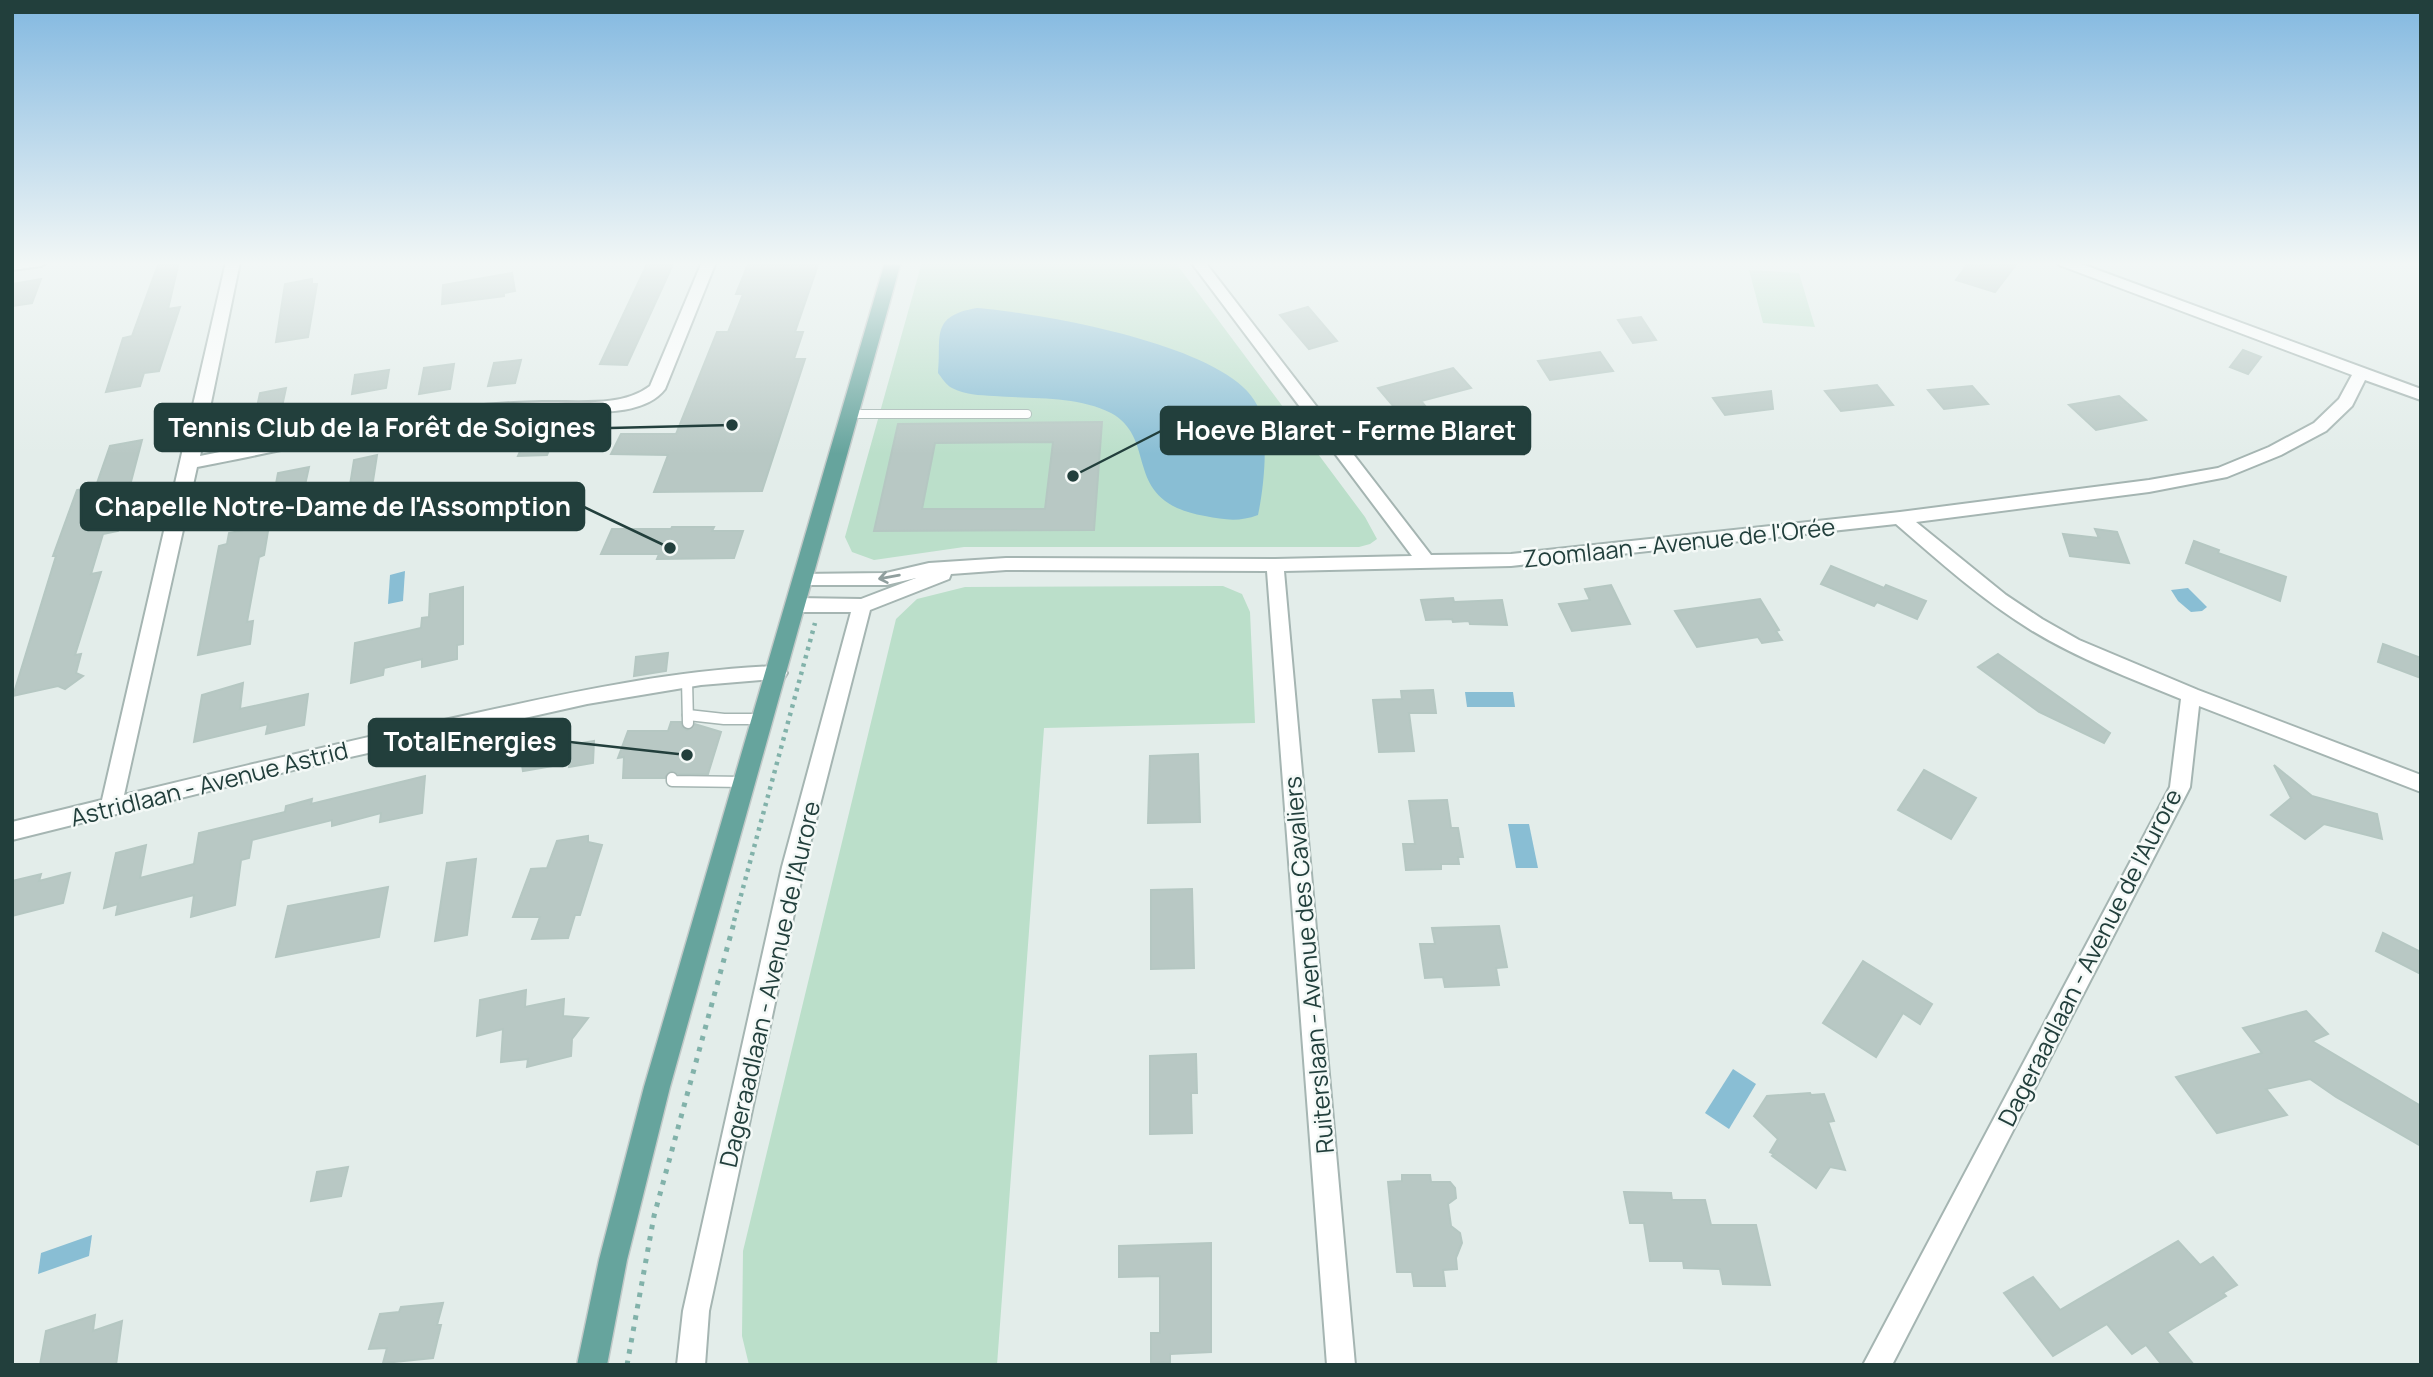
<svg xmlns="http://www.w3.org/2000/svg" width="2433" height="1377" viewBox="0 0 2433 1377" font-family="Manrope,sans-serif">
<rect width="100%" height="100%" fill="#e3edea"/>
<g fill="#bbdfca">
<path d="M922 262H1175L1365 517 1377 539 1370 544 1359 547H964L874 560 852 552 845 537Z"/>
<path d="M1749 270 1799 273 1815 327 1763 323Z"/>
<path d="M1223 586 1242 594 1250 612 1255 723 1044 728 997 1365H749L742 1336 743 1251 896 619 917 599 965 587Z"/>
</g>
<g fill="#89bed4">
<path d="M977 308C1038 313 1229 345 1257 405 1270 432 1264 487 1258 515 1239 522 1225 520 1205 516 1119 501 1160 440 1111 413 1076 395 1031 399 994 396 979 395 965 395 952 388 946 385 942 378 938 373 942 337 929 316 977 308Z"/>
<path d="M405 571 403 601 388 604 390 575Z"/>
<path d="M2188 588 2207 607 2202 611 2191 612 2178 601 2171 590Z"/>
<path d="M1465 692H1513L1515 707H1467Z"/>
<path d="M1508 824H1529L1538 868H1516Z"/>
<path d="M1733 1069 1756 1084 1729 1129 1705 1113Z"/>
<path d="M92 1235 89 1256 38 1274 41 1253Z"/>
</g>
<g fill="#b8c8c4" stroke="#b5c7c2" stroke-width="2" fill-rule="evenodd">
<path d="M159 262H179L168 309 180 307 159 371 144 373 140 386 106 392 123 338 132 336Z"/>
<path d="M648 262H674L627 365 600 364Z"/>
<path d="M749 262H819L795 332H803L794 359H805L762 491 654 492 668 455 611 454 621 434H676L717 332H728L743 294H736Z"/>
<path d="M1984 262H2018L1995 292 1956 280 1967 265 1981 266Z"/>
<path d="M512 273 515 291 504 293V296L442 304 443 285Z"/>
<path d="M41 279 32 303 12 306V284Z"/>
<path d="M312 279V284H317L308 337 276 342 285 284Z"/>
<path d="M1308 307 1337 341 1309 349 1280 315Z"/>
<path d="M1641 317 1656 340 1633 343 1618 320Z"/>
<path d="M2243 350 2261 357 2248 374 2230 367Z"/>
<path d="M1600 352 1613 371 1550 380 1538 361Z"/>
<path d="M521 360 515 383 488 386 494 363Z"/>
<path d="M454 364 450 389 419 394 424 368Z"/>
<path d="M1453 368 1471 388 1421 401 1426 407 1400 414 1378 388Z"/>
<path d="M389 370 386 388 352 394 355 375Z"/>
<path d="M1877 385 1893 405 1841 411 1825 391Z"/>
<path d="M1972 386 1988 404 1944 409 1928 390Z"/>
<path d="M286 388 280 416 254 421 260 393Z"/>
<path d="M1771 391 1773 409 1725 415 1713 398Z"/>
<path d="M2119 396 2146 420 2096 430 2069 405Z"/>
<path d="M1102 422 1094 530 874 531 898 424ZM1053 442 1045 509H922L935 443Z"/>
<path d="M557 432 547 455 518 456 528 433Z"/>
<path d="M142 440 118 531 103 534 91 574 101 572 75 655 81 654 76 673 83 676 65 689 58 686 13 696 56 556H53L77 490 96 486 110 446Z"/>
<path d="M377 455 373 481 350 485 354 460Z"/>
<path d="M309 467 303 494 273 500 278 473Z"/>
<path d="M269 525 264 555 259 557 247 622 253 621 250 644 198 655 219 546 227 544 229 533Z"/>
<path d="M672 527H714L712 531H743L734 558 657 559 659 554H601L612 529H671Z"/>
<path d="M2095 529 2117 532 2129 563 2070 556 2063 534 2099 538Z"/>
<path d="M2194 541 2219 550 2218 553 2286 577 2280 601 2186 563Z"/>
<path d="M1831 566 1884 588 1886 585 1926 601 1917 619 1877 602 1874 606 1821 584Z"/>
<path d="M1611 585 1630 624 1572 631 1559 604 1590 600 1585 589Z"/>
<path d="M463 587V644L457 645V659L422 667V659L384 668 383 675 351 683 355 643 421 628 422 618 429 617 430 594Z"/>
<path d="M1453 598 1454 602 1502 600 1507 625 1470 624 1469 621 1453 622 1452 619 1426 620 1421 600Z"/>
<path d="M1760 599 1779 630 1776 631 1782 640 1762 643 1758 637 1697 647 1675 611Z"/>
<path d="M2383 644 2421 658V678L2378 662Z"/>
<path d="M668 653 666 671 634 676 636 657Z"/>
<path d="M1998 654 2110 733 2104 743 2039 712 1978 667Z"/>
<path d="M243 683 240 709 308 694 304 725 266 734 268 724 194 742 202 695Z"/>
<path d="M1433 690 1436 713H1409L1414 751 1379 752 1373 700 1402 699 1401 691Z"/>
<path d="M671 722H681L682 727 687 730 695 724 721 732 708 774H678L671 771 665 778H623L624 757 618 758 628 731H668Z"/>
<path d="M560 741 559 747 594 741 593 763 569 767 570 763 523 771 520 754 538 751 539 745Z"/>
<path d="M1198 754 1200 822 1148 823 1150 756Z"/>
<path d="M2274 765 2312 796 2377 814 2382 839 2324 824 2305 839 2271 815 2291 798Z"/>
<path d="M1924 770 1976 798 1951 839 1898 810Z"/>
<path d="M425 776 422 813 380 822 381 813 332 826V820L252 840 249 858 241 860 235 905 191 917 194 895 116 915 118 904 104 908 116 853 146 845 140 878 194 864 199 833 285 812 286 806 312 799 311 804Z"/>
<path d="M1447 800 1451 828H1458L1463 857H1458L1459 864H1441V869L1406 870 1403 844H1415L1409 801Z"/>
<path d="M588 836V842L602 845 580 915H575L568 938 532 939 540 917H513L531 869 547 868 557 841Z"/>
<path d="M476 859 467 935 435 941 447 863Z"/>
<path d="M70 873 63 903 12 916V881L41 874 39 881Z"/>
<path d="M388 887 379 937 276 957 288 906Z"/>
<path d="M1192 889 1194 968 1151 969V890Z"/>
<path d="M1499 926 1507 967 1496 968 1499 985 1445 987 1443 977 1425 978 1420 944H1435L1432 928Z"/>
<path d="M2383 933 2421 952V974L2376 951Z"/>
<path d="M1863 961 1932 1004 1920 1024 1903 1013 1876 1057 1823 1023Z"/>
<path d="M526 990 525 1007 564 999 563 1016 588 1018 572 1039 571 1056 527 1067 528 1059 501 1062 503 1029 477 1036 480 1000Z"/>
<path d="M2306 1011 2328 1034 2312 1041 2421 1106V1146L2336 1097 2310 1079 2266 1089 2287 1115 2217 1133 2176 1077 2262 1053 2243 1028Z"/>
<path d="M1196 1054 1197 1093H1191L1192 1133 1150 1134V1056Z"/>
<path d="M1810 1093 1811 1095 1824 1094 1834 1121 1828 1122 1845 1170 1830 1167 1816 1188 1772 1156 1774 1154 1770 1152 1778 1139 1754 1116 1767 1096Z"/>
<path d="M348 1167 341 1196 311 1201 317 1172Z"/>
<path d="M1402 1175H1430L1431 1182H1450L1455 1188 1456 1198 1448 1204 1451 1226 1460 1233 1462 1243 1456 1258 1457 1269 1443 1270 1445 1286H1414L1412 1272H1397L1388 1182 1402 1181Z"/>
<path d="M1624 1192 1671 1193 1672 1200H1705L1711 1225H1756L1770 1285 1723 1284 1720 1269 1684 1268 1683 1261H1650L1644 1223H1630Z"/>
<path d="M2178 1241 2200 1265 2213 1257 2237 1285 2223 1293 2226 1296 2167 1332 2194 1365H2162L2146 1345 2132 1354 2107 1324 2053 1356 2004 1293 2033 1277 2060 1310Z"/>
<path d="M1211 1243V1352L1170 1354V1362L1151 1363V1333H1160V1276L1119 1277V1246Z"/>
<path d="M443 1303 437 1325H441L433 1358 383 1363 387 1348 369 1349 380 1314 399 1312 401 1307Z"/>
<path d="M95 1315 93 1331 122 1321 116 1365H40L46 1331Z"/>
</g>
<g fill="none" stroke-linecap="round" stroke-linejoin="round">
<g stroke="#a5b5b2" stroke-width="10">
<path id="service-far1" d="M850 414H1027"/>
</g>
<g stroke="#a5b5b2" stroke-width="13">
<g id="service">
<path d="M687 680 688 723"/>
<path d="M688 715 724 719H764"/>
<path d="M672 778V781L745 782"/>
</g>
</g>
<g stroke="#a5b5b2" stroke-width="4">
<g id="minor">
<path d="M12 262H48L41 266 12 270Z"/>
<path d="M226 262H240L200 456C308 435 432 403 542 402 576 401 621 408 650 386L702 262H716L665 389C644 416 595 412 564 412 441 411 318 444 197 467L124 795C240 767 356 739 472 714 573 692 673 670 777 666L784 668 787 673 784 678 701 685 587 704 301 768 12 840V822L102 800Z"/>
<path d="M1191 262H1205L1431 555 1511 554 1900 512 2149 480 2218 468 2269 447 2314 423 2339 399 2352 375 2059 265 2057 262H2076L2421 389V400L2365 380 2352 406 2326 431 2281 455 2227 477 2149 492 1916 522 2006 595 2042 619 2079 640 2198 690 2421 775V792L2199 706 2190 787 2187 793 1892 1365H1863L2170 787 2181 699C2130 678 2078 659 2031 630 1982 600 1939 561 1896 524L1511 566 1284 571 1355 1365H1327L1267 571 1006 570 951 574 949 579 870 610 804 867 709 1311 705 1365H677L683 1311 782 867 851 612H796L790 610 787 605 790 600 796 598 861 599 916 578 886 585H804L798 584 795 579 798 574 886 573 929 563 1006 558 1275 559 1412 556Z"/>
</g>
</g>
<g stroke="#c1c9c8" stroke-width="3">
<path id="primary" d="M885 262H901L670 1087 627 1260 607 1365H577L599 1260 644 1087Z"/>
</g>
<path stroke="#82b2aa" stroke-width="4.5" stroke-dasharray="3.5 5" stroke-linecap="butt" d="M734 921 815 623"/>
<path stroke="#82b2aa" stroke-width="5" stroke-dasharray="4.5 7" stroke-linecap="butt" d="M627 1365 654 1216 735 919"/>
<use href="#service-far1" stroke="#fff" stroke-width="8"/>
<use href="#service" stroke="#fff" stroke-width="10"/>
<use href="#minor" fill="#fff" fill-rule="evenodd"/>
<use href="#primary" fill="#66a49d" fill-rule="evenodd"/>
</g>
<defs><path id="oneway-shaft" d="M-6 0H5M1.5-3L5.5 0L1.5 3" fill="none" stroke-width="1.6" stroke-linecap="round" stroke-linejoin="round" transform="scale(1.75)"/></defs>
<use stroke="#909f9e" href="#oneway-shaft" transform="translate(889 577) rotate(170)"/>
<linearGradient id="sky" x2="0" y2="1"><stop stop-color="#82b8e0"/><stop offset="0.58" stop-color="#f2f7f6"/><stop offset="1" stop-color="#f2f7f6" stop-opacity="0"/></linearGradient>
<rect width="2433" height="454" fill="url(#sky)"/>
<g text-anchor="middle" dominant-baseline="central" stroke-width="5" stroke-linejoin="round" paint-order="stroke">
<g font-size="24" fill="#223f3c" stroke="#f4f9f7">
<text transform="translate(1679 542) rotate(-6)">Zoomlaan - Avenue de l'Orée</text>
<text transform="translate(209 783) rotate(-14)">Astridlaan - Avenue Astrid</text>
<text transform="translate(2089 957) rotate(-63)">Dageraadlaan - Avenue de l'Aurore</text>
<text transform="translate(1308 965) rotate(-95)">Ruiterslaan - Avenue des Cavaliers</text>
<text transform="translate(769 984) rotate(-77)">Dageraadlaan - Avenue de l'Aurore</text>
</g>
</g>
<path fill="none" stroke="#223f3c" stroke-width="2.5" d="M732 425L610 428M1073 476L1161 431M670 548L584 507M687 755L570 742"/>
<g fill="#223f3c" stroke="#f4f9f7" stroke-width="2.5">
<circle cx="732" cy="425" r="7"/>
<circle cx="1073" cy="476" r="7"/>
<circle cx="670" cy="548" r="7"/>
<circle cx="687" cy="755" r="7"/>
</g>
<g fill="#223f3c" stroke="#223f3c" stroke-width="2.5">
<rect x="155" y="404" width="455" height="47" rx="7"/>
<rect x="1161" y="407" width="369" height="47" rx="7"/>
<rect x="81" y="483" width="503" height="47" rx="7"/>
<rect x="369" y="719" width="201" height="47" rx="7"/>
</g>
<g font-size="26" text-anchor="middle" font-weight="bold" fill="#fff">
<text x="382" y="437">Tennis Club de la Forêt de Soignes</text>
<text x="1346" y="440">Hoeve Blaret - Ferme Blaret</text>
<text x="333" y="516">Chapelle Notre-Dame de l'Assomption</text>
<text x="470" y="751">TotalEnergies</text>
</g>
<rect width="2433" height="1377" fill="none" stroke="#223f3c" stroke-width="28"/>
</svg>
